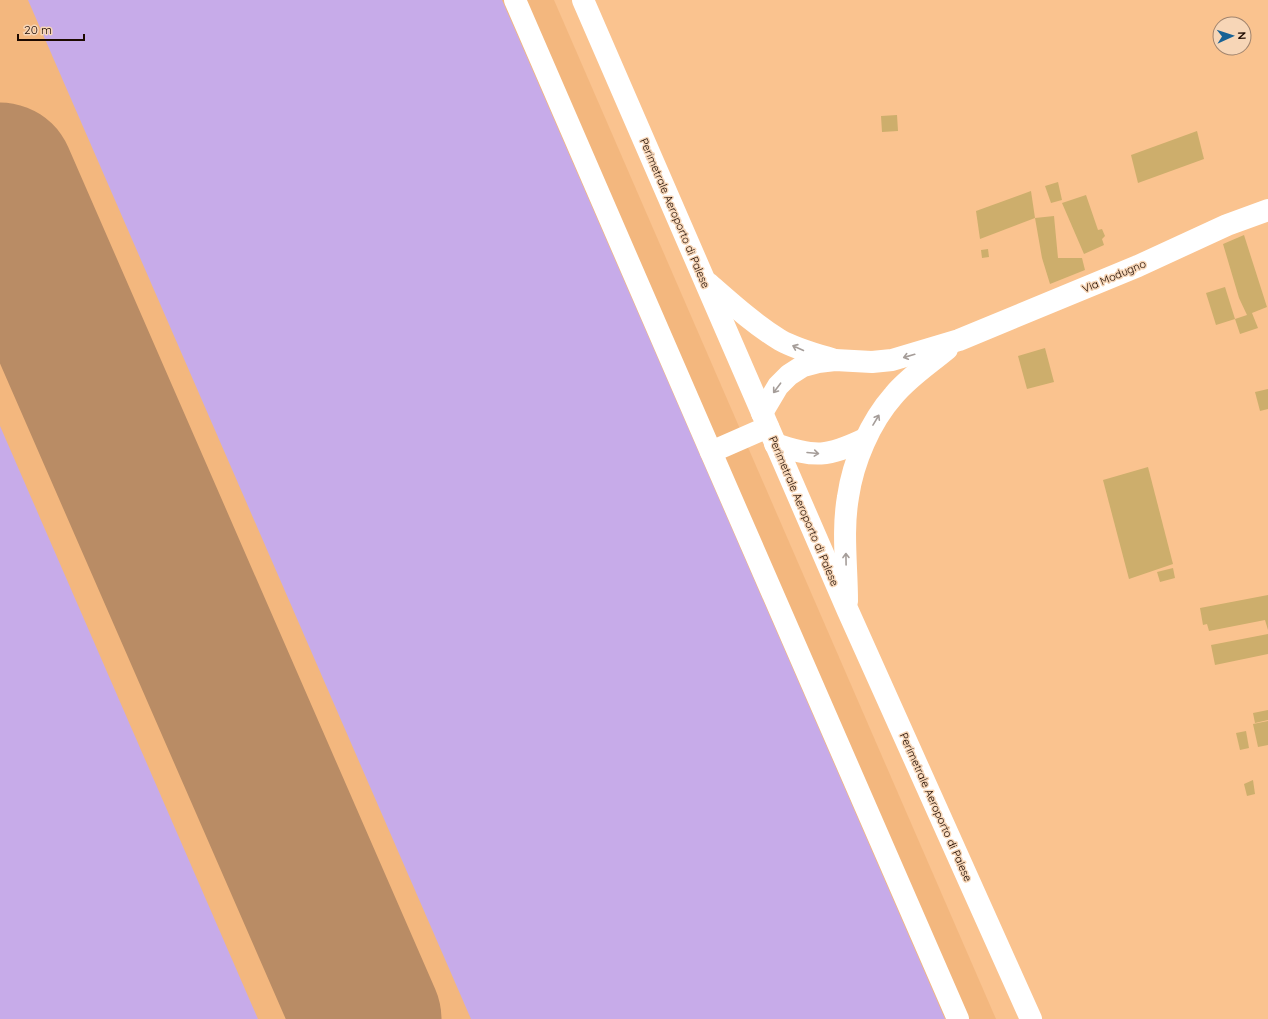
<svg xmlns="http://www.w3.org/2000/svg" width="1268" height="1019" viewBox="0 0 1268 1019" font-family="Quicksand,sans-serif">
<rect width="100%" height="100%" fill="#fac38f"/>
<path fill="#f3b77e" d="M0 0H554L996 1019H0Z"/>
<g fill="#c7abe9">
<path d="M28 0H502L945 1019H471Z"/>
<path d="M0 426 258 1019H0Z"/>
</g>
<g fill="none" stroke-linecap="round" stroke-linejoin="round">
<path stroke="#b98c65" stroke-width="149" d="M0 177 367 1019"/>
</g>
<g fill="#cdae6c">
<path d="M897 115 898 131 882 132 881 116Z"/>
<path d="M1197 131 1204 159 1138 183 1131 155Z"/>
<path d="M1058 182 1062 200 1051 203 1045 186Z"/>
<path d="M1031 191 1035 218 980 239 976 211Z"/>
<path d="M1086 195 1098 230 1102 229 1105 236 1102 239 1104 245 1084 254 1062 203Z"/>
<path d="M1054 216 1058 258H1082L1085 270 1050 284 1042 258 1035 218Z"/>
<path d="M1244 235 1267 307 1252 313 1258 328 1240 334 1235 319 1247 315 1239 298 1223 244Z"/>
<path d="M988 249 989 257 982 258 981 250Z"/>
<path d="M1225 287 1235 319 1216 325 1206 293Z"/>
<path d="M1045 348 1054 382 1027 389 1018 356Z"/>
<path d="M1268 389V409L1260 411 1255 392Z"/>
<path d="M1148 467 1173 564 1129 579 1103 480Z"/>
<path d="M1173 568 1175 578 1160 582 1157 572Z"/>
<path d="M1268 595V630L1265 620 1209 631 1207 624 1203 625 1200 608Z"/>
<path d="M1268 634V654L1215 665 1211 645Z"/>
<path d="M1268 710V720L1255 723 1253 713Z"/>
<path d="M1268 721V745L1258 747 1253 724Z"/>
<path d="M1246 731 1249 748 1240 750 1236 733Z"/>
<path d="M1253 780 1255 794 1247 796 1244 784Z"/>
</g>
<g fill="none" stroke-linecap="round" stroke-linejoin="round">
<g stroke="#fff" stroke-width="22">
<path d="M515 0 711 452 958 1019"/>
<path d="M583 0 848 611 1031 1019"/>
<path d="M708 283C731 303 754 324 780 340 796 349 815 354 832 359"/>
<path d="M762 413 778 386 789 375 803 366 818 362 835 360 872 362 892 360 959 340 1138 266 1227 225 1268 210"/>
<path d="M775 444C816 458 827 457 865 439"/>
<path d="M711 452 768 427"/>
<path d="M847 601C847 567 842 531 848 497 853 462 870 422 894 395 909 377 929 364 947 349"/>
</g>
</g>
<defs><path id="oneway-shaft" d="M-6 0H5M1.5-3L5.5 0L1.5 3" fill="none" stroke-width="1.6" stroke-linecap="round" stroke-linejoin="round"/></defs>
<g stroke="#a59d99">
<use href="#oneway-shaft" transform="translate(798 348) rotate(-156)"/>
<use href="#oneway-shaft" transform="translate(909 356) rotate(164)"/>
<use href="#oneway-shaft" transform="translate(777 388) rotate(127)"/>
<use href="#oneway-shaft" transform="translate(876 420) rotate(-59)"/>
<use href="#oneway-shaft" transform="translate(813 453) rotate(5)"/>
<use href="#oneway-shaft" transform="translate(846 559) rotate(-91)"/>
</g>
<g text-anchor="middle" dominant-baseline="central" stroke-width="3" stroke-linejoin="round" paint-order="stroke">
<g font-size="11" fill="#1d0a00" stroke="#f7d6b7">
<text transform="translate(675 213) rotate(67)">Perimetrale Aeroporto di Palese</text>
<text transform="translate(1114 276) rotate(-23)">Via Modugno</text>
<text transform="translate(804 511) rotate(67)">Perimetrale Aeroporto di Palese</text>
<text transform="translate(936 807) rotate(66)">Perimetrale Aeroporto di Palese</text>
</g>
</g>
<g transform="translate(1232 36) rotate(87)"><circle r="19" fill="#f7d6b7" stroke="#a0846e"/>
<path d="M0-3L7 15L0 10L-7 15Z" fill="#186295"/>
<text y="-6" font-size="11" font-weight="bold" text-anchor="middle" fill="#1d0a00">N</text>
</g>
<path d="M18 34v6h66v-6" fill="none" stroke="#1d0a00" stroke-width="2"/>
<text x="24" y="34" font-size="12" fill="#1d0a00" stroke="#f7d6b7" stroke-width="3" paint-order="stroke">20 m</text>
</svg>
